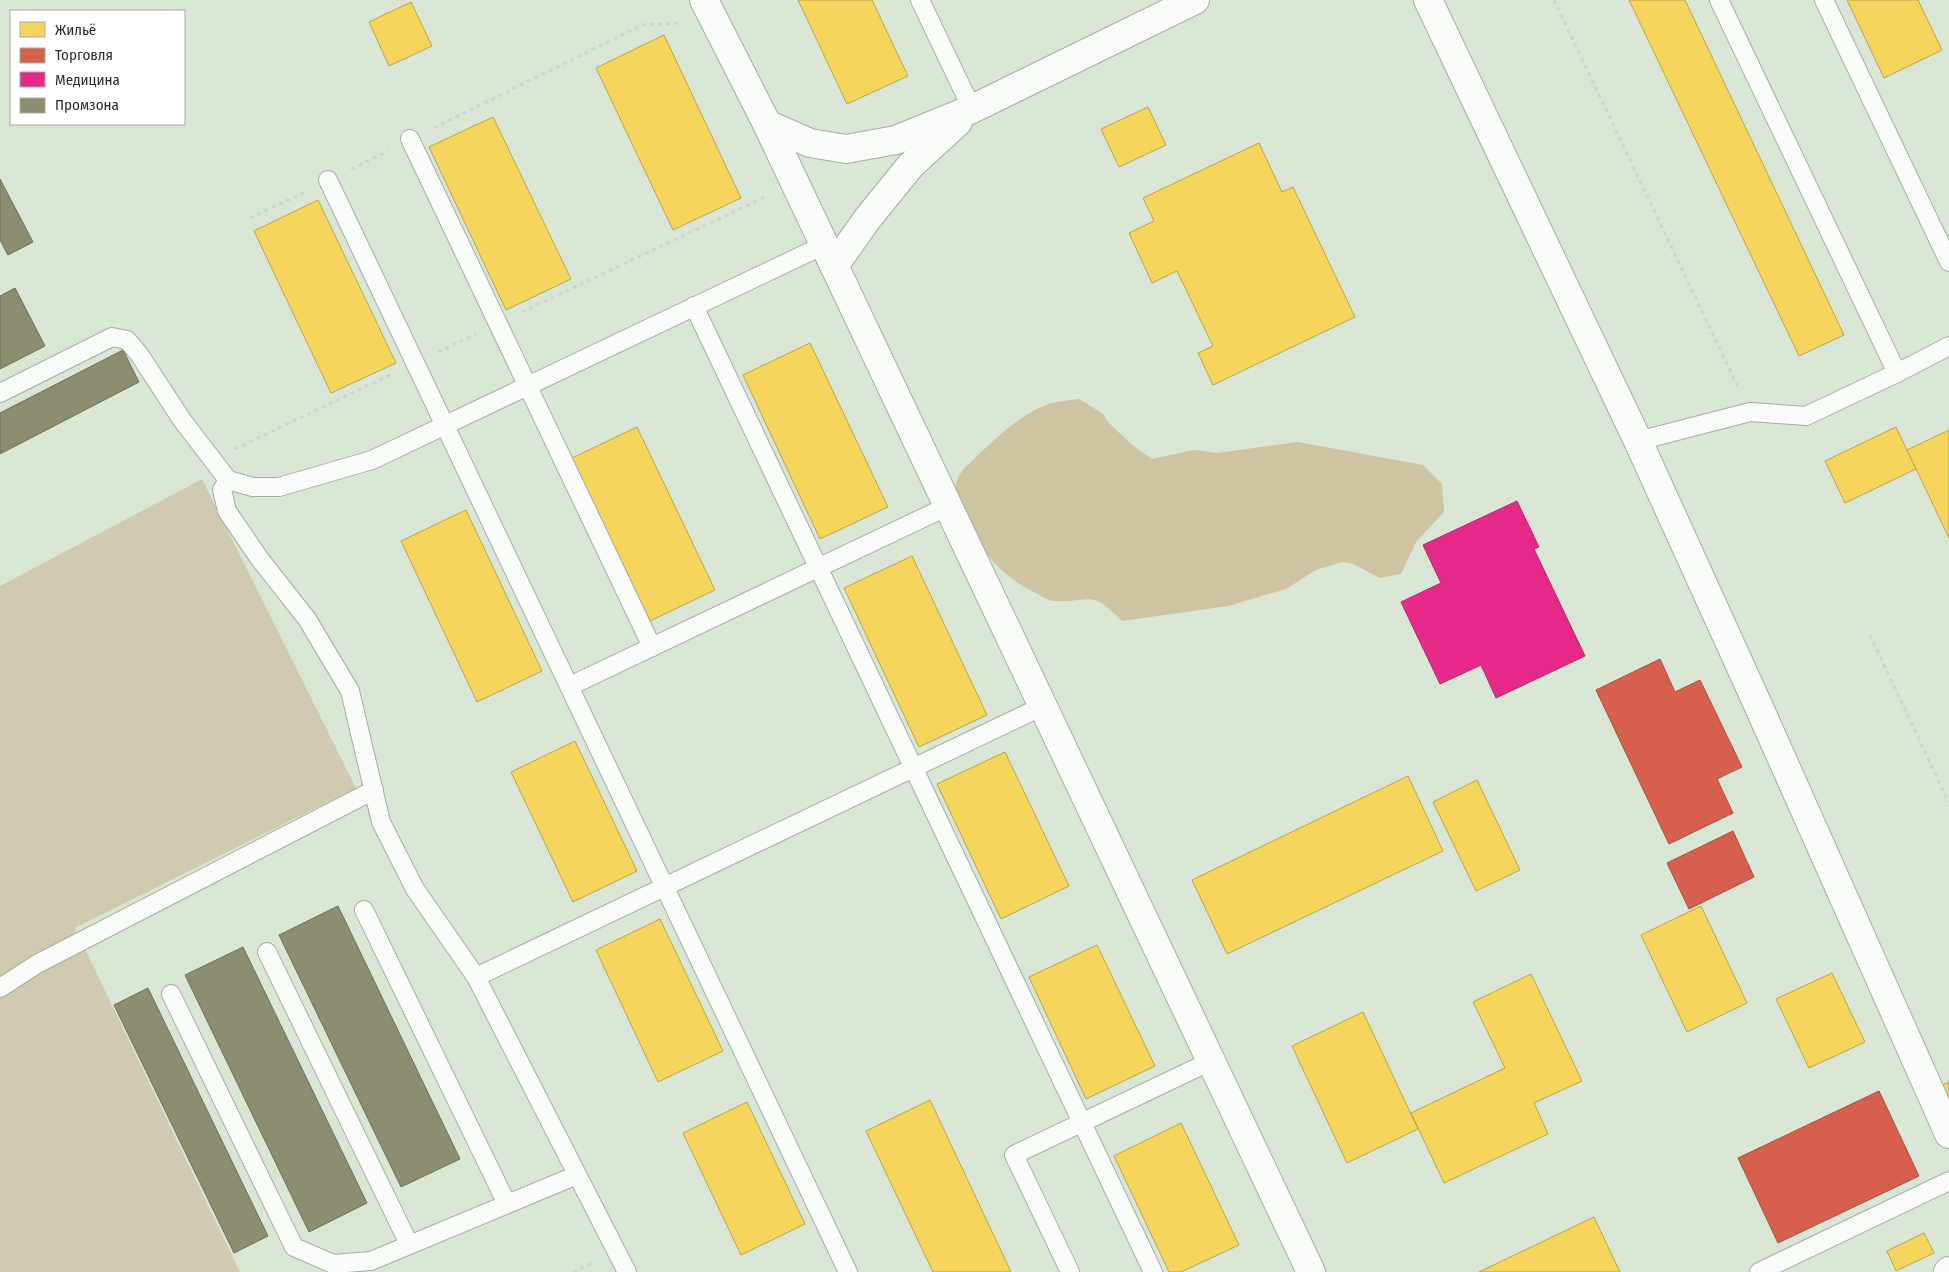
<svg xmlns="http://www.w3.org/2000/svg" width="1949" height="1272" viewBox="0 0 1949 1272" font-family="'Fira Sans Condensed',sans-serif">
<rect width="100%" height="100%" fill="#dae6d5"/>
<path fill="#d0cab1" d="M202 479 356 788 75 928 240 1272H0V586Z"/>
<path fill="#cec3a3" d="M1079 399 1103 414 1108 422 1132 445 1152 459 1194 450 1217 453 1298 442 1423 465 1442 484 1444 512 1416 542 1401 574 1380 578 1353 564 1342 562 1316 570 1286 589 1228 606 1122 621C1089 588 1093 603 1054 601 1048 601 1040 595 1034 592 1000 576 980 549 964 516 952 491 951 479 973 460 994 440 1024 410 1053 403 1061 401 1070 400 1079 399Z"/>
<g fill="#f6d55c" stroke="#b7a34b">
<path d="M798 0H872L908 76 847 104Z"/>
<path d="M1629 0H1685L1844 335 1799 356Z"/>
<path d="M1847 0H1918L1942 50 1884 78Z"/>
<path d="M411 2 432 46 389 66 369 22Z"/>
<path d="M664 35 741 198 673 230 596 68Z"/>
<path d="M1148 107 1166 145 1119 167 1101 129Z"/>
<path d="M493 117 571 279 506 310 429 147Z"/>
<path d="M1259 143 1282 192 1293 187 1355 317 1213 385 1198 353 1213 346 1177 271 1152 283 1129 233 1154 221 1143 198Z"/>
<path d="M318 200 396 363 331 393 254 231Z"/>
<path d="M810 343 888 507 820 539 743 375Z"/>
<path d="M637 427 715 590 650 621 572 458Z"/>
<path d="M1896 427 1916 469 1845 503 1825 461Z"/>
<path d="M1949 430V538L1907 450Z"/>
<path d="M466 510 542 671 477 702 401 541Z"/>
<path d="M912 556 987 715 919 747 844 588Z"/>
<path d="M575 741 637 871 573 902 511 772Z"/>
<path d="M1005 752 1069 886 1001 919 937 784Z"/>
<path d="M1408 776 1443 851 1227 954 1192 880Z"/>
<path d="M1477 780 1520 870 1476 891 1433 802Z"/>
<path d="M1701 906 1747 1003 1687 1032 1641 935Z"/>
<path d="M660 919 723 1051 658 1082 596 950Z"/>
<path d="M1097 945 1155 1066 1086 1099 1029 977Z"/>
<path d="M1832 973 1865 1042 1809 1068 1776 999Z"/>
<path d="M1531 974 1582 1081 1534 1103 1548 1134 1444 1183 1411 1113 1505 1068 1473 1002Z"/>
<path d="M1363 1012 1418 1129 1347 1163 1292 1046Z"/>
<path d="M1949 1082V1110L1938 1087Z"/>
<path d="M930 1100 1011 1272H933L866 1131Z"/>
<path d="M747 1102 805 1224 741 1255 683 1133Z"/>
<path d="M1181 1123 1239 1245 1181 1272H1169L1114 1156Z"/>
<path d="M1594 1217 1620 1272H1479Z"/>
<path d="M1924 1233 1934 1253 1896 1271 1887 1251Z"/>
</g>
<g fill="#d6604d" stroke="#a15140">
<path d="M1660 659 1675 692 1700 680 1742 767 1717 779 1733 813 1669 844 1596 690Z"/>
<path d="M1733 831 1754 877 1689 909 1667 863Z"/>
<path d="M1879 1091 1919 1176 1778 1243 1738 1158Z"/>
</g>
<path fill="#e7298a" stroke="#ad2a6b" d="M1517 501 1539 547 1534 549 1585 656 1496 698 1481 665 1440 684 1401 602 1441 583 1423 545Z"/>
<g fill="#8c8c6e" stroke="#6d7057">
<path d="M0 179 33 242 8 255 0 240Z"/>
<path d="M15 288 45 346 0 369V296Z"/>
<path d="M123 350 139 382 0 454V413Z"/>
<path d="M338 906 460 1159 401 1187 279 935Z"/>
<path d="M243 947 367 1203 309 1232 185 975Z"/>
<path d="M148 988 268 1236 234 1253 114 1005Z"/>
</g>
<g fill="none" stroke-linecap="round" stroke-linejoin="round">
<g stroke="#a4ada0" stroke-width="20">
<g id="service">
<path d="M920 0 972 109"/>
<path d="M1719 0 1897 373"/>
<path d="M1824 0 1949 262"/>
<path d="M410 139 652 647"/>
<path d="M328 180 848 1272"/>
<path d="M694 306 1153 1272"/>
<path d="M0 393 112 337 127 340 139 354 182 420 228 480 253 487H279L372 460 824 245"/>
<path d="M1638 441 1750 412 1806 416 1897 373 1949 346"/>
<path d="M228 480 222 490 227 511 259 558 307 619 350 691 381 822 415 889 476 977 627 1272"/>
<path d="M570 686 948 506"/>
<path d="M364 910 507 1204"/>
<path d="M267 952 409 1244"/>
<path d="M476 977 1043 706"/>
<path d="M0 988 37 964 374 790"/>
<path d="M171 994 294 1247 333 1264 371 1261 577 1175"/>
<path d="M1070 1272 1014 1155 1211 1061"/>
<path d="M1759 1272 1949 1181"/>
</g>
</g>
<g stroke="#a4ada0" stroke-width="30">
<g id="minor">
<path d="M704 0 767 124 1311 1272"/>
<path d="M1428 0 1638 441 1758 705 1949 1134"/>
<path d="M767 124 810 143 846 149 896 140 972 109 1195 0"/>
<path d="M834 266 868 218 911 165 958 122"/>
<path d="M1948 1272 1949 1271"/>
</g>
</g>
<g stroke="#cfd2ce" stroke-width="3" stroke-dasharray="4 4" stroke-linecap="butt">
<path d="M1554 0 1739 389"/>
<path d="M434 128 642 25 681 23"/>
<path d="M351 169 388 151"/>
<path d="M250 218 305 192"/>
<path d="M522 312 767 196"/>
<path d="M438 352 476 334"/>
<path d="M235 449 392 374"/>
<path d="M1870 635 1949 803"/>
<path d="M573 1272 594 1262"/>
</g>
<use href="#service" stroke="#f9fbf9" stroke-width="18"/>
<use href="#minor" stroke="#f9fbf9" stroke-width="28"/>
</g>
<rect x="10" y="10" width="175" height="115" fill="#ffffff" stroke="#a8aba7"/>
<rect x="20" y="22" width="25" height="15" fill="#f6d55c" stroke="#a8aba7"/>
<text x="55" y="35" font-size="15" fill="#252d22">Жильё</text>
<rect x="20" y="48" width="25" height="15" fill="#d6604d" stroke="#a8aba7"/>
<text x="55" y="60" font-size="15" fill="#252d22">Торговля</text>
<rect x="20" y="72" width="25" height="15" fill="#e7298a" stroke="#a8aba7"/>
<text x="55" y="85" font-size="15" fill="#252d22">Медицина</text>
<rect x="20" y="98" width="25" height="15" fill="#8c8c6e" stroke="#a8aba7"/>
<text x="55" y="110" font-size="15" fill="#252d22">Промзона</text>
</svg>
